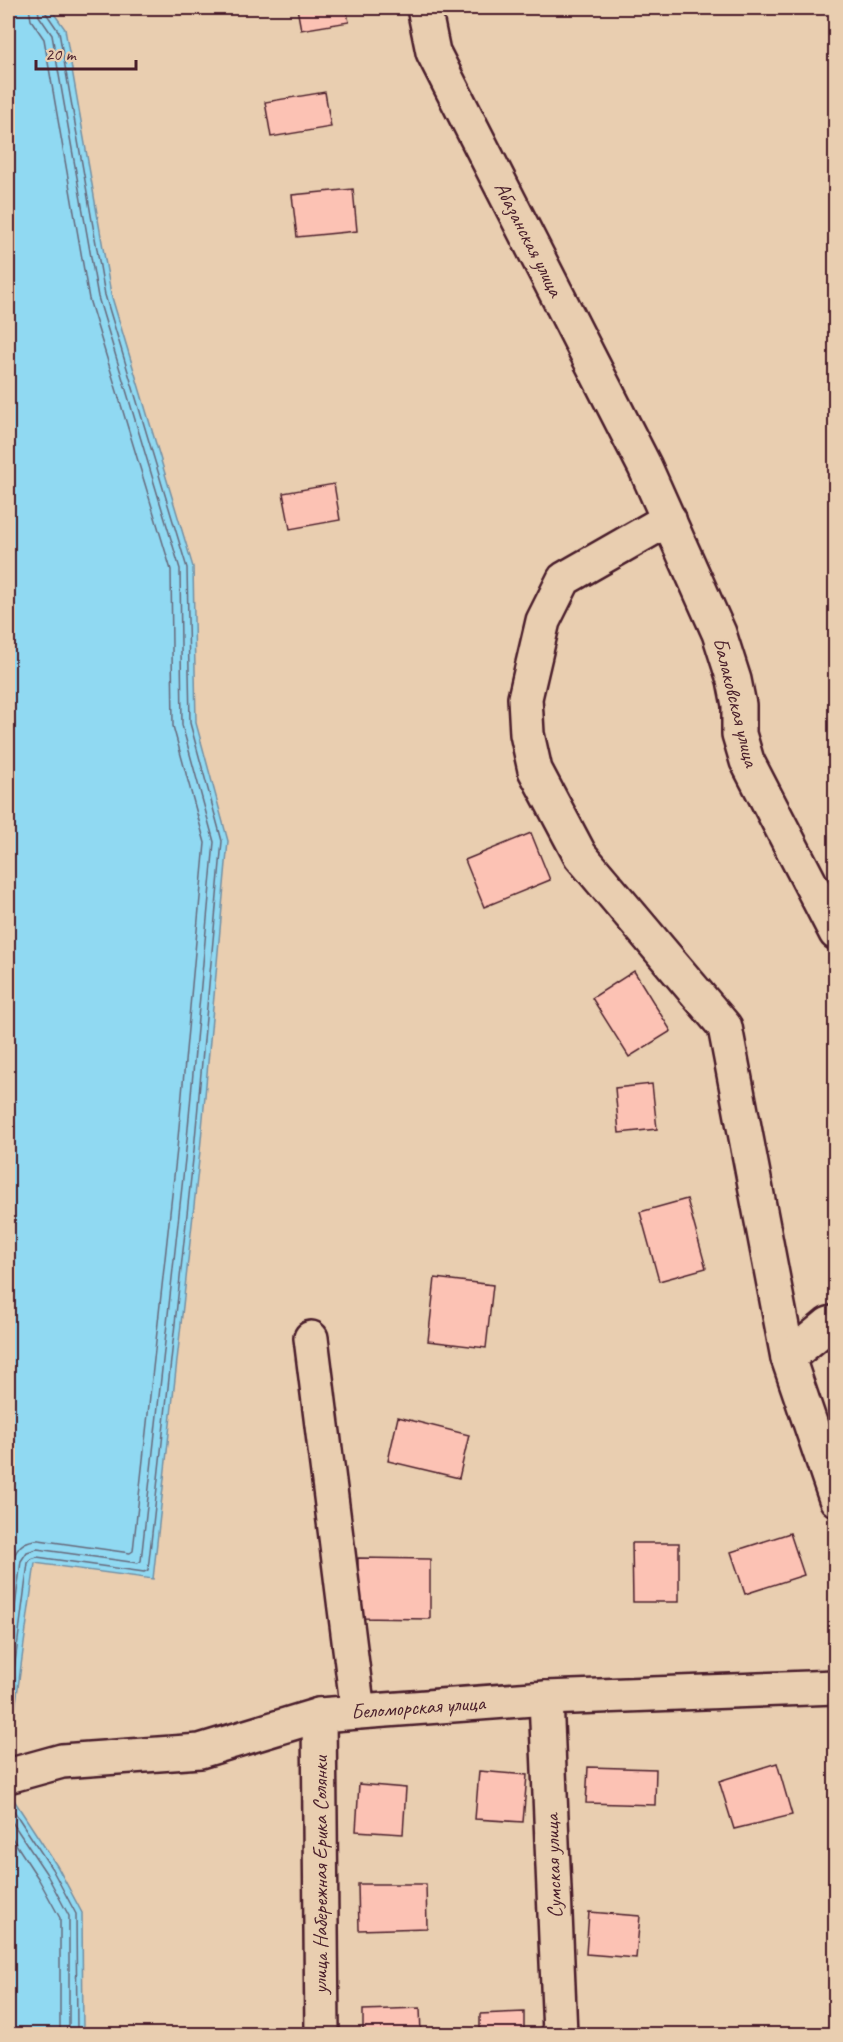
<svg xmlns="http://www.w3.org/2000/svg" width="843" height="2042" viewBox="0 0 843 2042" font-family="Caveat,sans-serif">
<rect width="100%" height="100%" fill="#e9ceb0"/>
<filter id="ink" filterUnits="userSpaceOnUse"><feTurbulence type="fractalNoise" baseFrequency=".0167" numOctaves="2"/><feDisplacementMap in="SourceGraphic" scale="12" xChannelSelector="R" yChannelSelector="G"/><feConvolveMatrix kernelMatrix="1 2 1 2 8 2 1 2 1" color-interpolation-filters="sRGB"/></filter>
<g filter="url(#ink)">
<g fill="#90d9f2" stroke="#748fa2" stroke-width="1.5">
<path d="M8 8H50L65 29 111 294 193 567 196 723 228 841 200 1151 153 1579 35 1563 8 1761Z"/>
<path d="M8 1791 57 1866 82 1913 83 2034H8Z"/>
</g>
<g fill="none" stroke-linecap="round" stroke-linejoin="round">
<g stroke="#66697b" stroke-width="1.5">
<path d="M8 1594C11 1572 9 1539 39 1540L130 1553 133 1551 177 1149 205 843 173 726 171 570 89 299 44 39 31 20 29 8"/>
<path d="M8 1661 21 1561 27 1552 37 1549 138 1563 141 1561 186 1150 214 842 182 725 180 569 98 297 52 35 39 16 38 8"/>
<path d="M8 1716 28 1563 31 1559 37 1557 144 1572 148 1570 194 1150 222 841 190 723 187 568 105 295 59 32 46 13 45 8"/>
<path d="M8 1802 52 1869 76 1914 77 2034"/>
<path d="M8 1816 46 1873 69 1916V2034"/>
<path d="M8 1832 38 1878 60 1918V2034"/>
</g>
</g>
<g fill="#fcc2b4" stroke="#4a1f2b" stroke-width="1.5">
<path d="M297 8H346L349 22 301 30Z"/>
<path d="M325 92 331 127 271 137 265 102Z"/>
<path d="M353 189 357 231 297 237 292 195Z"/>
<path d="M334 484 340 520 290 529 283 493Z"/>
<path d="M531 833 550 880 484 907 465 860Z"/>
<path d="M634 971 671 1031 629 1057 592 998Z"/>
<path d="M652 1084 657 1129 619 1133 615 1088Z"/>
<path d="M687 1199 706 1268 659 1281 640 1212Z"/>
<path d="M435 1278 493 1285 486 1348 428 1341Z"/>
<path d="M398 1417 469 1435 459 1478 388 1461Z"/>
<path d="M790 1533 804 1575 745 1594 731 1552Z"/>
<path d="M632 1543H679V1602H633Z"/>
<path d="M358 1558 430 1559V1619L357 1618Z"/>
<path d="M777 1763 792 1815 734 1829 719 1781Z"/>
<path d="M588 1767 656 1769 655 1805 586 1803Z"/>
<path d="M479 1771 527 1775 523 1822 475 1819Z"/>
<path d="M359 1784 406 1788 403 1834 356 1831Z"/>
<path d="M358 1884H426L427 1928 359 1930Z"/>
<path d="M589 1912 640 1916 636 1958 586 1954Z"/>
<path d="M420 2008 421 2034H363V2010Z"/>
<path d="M524 2012V2034H480V2014Z"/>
</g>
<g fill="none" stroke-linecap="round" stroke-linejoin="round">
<g stroke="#4a1f2b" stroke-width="38">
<g id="minor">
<path d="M424 8 433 52 645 467 719 633 734 680 739 705V734L747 761 836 933"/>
<path d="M669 519 564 579 543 621 525 698 527 734 535 770 580 855 725 1027 788 1358 836 1499"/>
<path d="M311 1338 358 1712"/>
<path d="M788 1358 829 1324 836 1322"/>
<path d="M546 1698 560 2034"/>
<path d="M319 1715 322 2034"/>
<path d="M8 1776 62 1761 200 1751 319 1715 546 1698 836 1687"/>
</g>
</g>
<use href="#minor" stroke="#e9ceb0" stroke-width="33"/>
</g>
</g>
<g text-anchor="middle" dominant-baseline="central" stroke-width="4.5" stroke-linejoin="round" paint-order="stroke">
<g font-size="21" fill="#4a1f2b" stroke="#e9ceb0">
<text transform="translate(529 239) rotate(63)">Абазанская улица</text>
<text transform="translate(736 702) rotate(76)">Балаковская улица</text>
<text transform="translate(418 1707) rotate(-4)">Беломорская улица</text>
<text transform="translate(553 1866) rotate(-92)">Сумская улица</text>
<text transform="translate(320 1875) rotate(-90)">улица Набережная Ерика Солянки</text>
</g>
</g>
<rect width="843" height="2042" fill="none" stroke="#e9ceb0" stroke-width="30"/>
<rect x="15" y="15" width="813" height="2012" fill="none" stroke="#4a1f2b" stroke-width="2" filter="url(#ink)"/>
<path d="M36 60v9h100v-9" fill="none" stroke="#4a1f2b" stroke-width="3"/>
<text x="45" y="60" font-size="18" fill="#4a1f2b" stroke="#e9ceb0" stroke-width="4.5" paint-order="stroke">20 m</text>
</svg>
